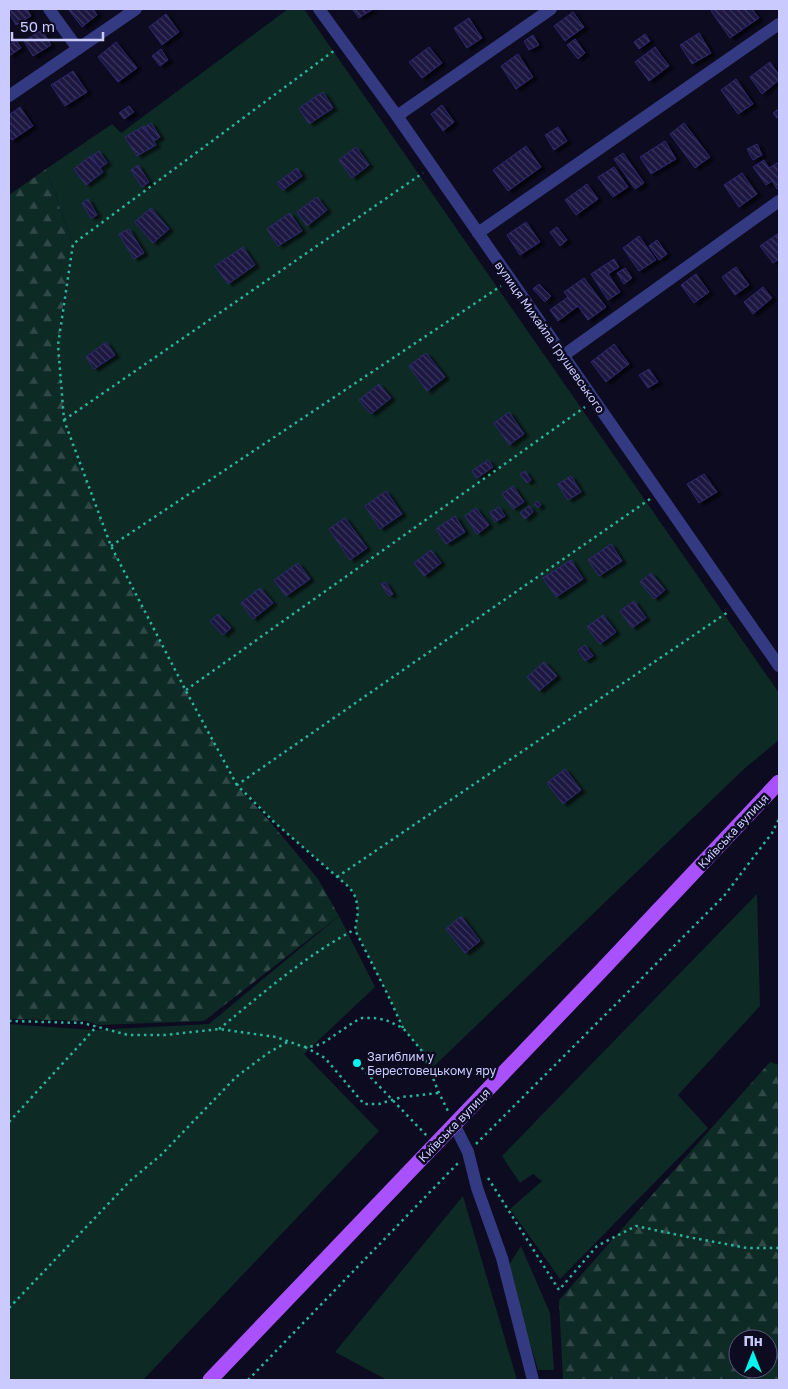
<svg xmlns="http://www.w3.org/2000/svg" width="788" height="1389" viewBox="0 0 788 1389" font-family="'Golos Text',sans-serif">
<defs>
<pattern id="forest-firs" width="22" height="20" patternUnits="userSpaceOnUse" patternTransform="scale(1.25)"><rect width="22" height="20" fill="#0e2a25"/><path d="M5 1l3.5 6h-7zM16 11l3.5 6h-7z" fill="#304846"/></pattern>
<pattern id="building-back-hatch" width="6" height="6" patternUnits="userSpaceOnUse" patternTransform="scale(1.25)"><rect width="6" height="6" fill="#1a1741"/><path d="M-1 5l2 2M0 0l6 6M5-1l2 2" fill="none" stroke="#3a375e"/></pattern>
<filter id="shadow"><feDropShadow dx="4.5" dy="2.5" stdDeviation="1" flood-color="#0009"/></filter>
</defs>
<rect width="100%" height="100%" fill="#0c0b20"/>
<g fill="url(#forest-firs)" fill-rule="evenodd">
<path d="M46 169 73 244 60 326 64 420 111 546 186 691 237 785 272 824 318 879 339 916 204 1021 98 1025 87 1021 9 1019V195Z"/>
<path d="M770 1062 779 1065V1380H563L559 1300ZM738 1339H768V1369H738Z"/>
</g>
<g fill="#0e2a25">
<path d="M288 9H304L779 693V740L744 769 430 1070 422 1051 403 1028 387 993 355 930 358 912 356 898 350 888 274 822 237 785 186 691 111 546 64 420 58 345 73 244 46 169 112 124 121 133Z"/>
<path d="M757 894 760 1006 678 1095 708 1128 560 1279 510 1209 542 1181 533 1174 520 1183 502 1156Z"/>
<path d="M339 916 375 987 304 1054 379 1131 143 1380H9V1024L94 1030 209 1024Z"/>
<path d="M463 1196 517 1380H387L335 1352Z"/>
<path d="M521 1246 550 1313 554 1370H538L507 1268Z"/>
</g>
<g fill="url(#building-back-hatch)" stroke="#2d286f" filter="url(#shadow)">
<path d="M11 9H27L31 16 16 25 9 13V10Z"/>
<path d="M68 9H93L97 15 82 27Z"/>
<path d="M352 9H373L359 18Z"/>
<path d="M714 9H752L759 18 730 38 711 11Z"/>
<path d="M573 12 584 27 565 41 554 26Z"/>
<path d="M166 14 179 32 162 45 149 27Z"/>
<path d="M469 18 482 38 467 48 454 28Z"/>
<path d="M42 30 51 45 33 56 24 41Z"/>
<path d="M699 33 711 53 692 64 680 45Z"/>
<path d="M645 34 650 41 639 49 634 42Z"/>
<path d="M533 35 539 45 529 50 524 41Z"/>
<path d="M575 39 585 53 578 59 567 45Z"/>
<path d="M16 40 21 48 9 56V45Z"/>
<path d="M116 42 137 68 118 82 98 57Z"/>
<path d="M429 47 442 63 422 78 409 62Z"/>
<path d="M655 47 669 66 649 81 635 62Z"/>
<path d="M161 49 168 60 160 66 152 56Z"/>
<path d="M518 54 533 77 516 89 501 66Z"/>
<path d="M770 62 779 75V80L762 94 750 77Z"/>
<path d="M73 71 87 92 65 106 51 85Z"/>
<path d="M736 79 753 104 738 114 721 90Z"/>
<path d="M323 92 333 108 309 124 299 108Z"/>
<path d="M442 105 454 122 443 131 431 114Z"/>
<path d="M129 106 134 112 124 119 119 113Z"/>
<path d="M20 107 33 126 12 140 9 136V115Z"/>
<path d="M779 109V117L777 118 773 113Z"/>
<path d="M151 123 160 137 154 141 145 127Z"/>
<path d="M684 123 710 157 695 168 670 134Z"/>
<path d="M144 126 156 145 137 156 125 137Z"/>
<path d="M558 127 567 141 554 150 545 135Z"/>
<path d="M665 141 676 159 651 174 640 157Z"/>
<path d="M757 144 762 155 753 160 747 149Z"/>
<path d="M526 146 541 167 508 191 493 170Z"/>
<path d="M356 147 369 165 352 178 339 160Z"/>
<path d="M99 151 107 163 100 168 92 156Z"/>
<path d="M623 153 644 183 635 189 614 159Z"/>
<path d="M90 156 103 172 86 185 74 169Z"/>
<path d="M764 160 769 168 779 162V187L777 189 772 181 766 185 753 167Z"/>
<path d="M138 165 149 182 142 187 131 170Z"/>
<path d="M614 167 628 187 613 197 598 177Z"/>
<path d="M297 168 302 176 283 190 277 183Z"/>
<path d="M742 173 757 194 739 207 724 185Z"/>
<path d="M587 184 598 199 576 215 565 200Z"/>
<path d="M317 197 327 210 307 226 297 212Z"/>
<path d="M88 199 97 215 91 218 82 203Z"/>
<path d="M151 208 169 229 153 243 135 222Z"/>
<path d="M290 213 302 231 278 246 267 229Z"/>
<path d="M526 222 540 242 520 255 507 235Z"/>
<path d="M557 227 567 240 560 246 550 232Z"/>
<path d="M129 229 144 253 134 259 119 234Z"/>
<path d="M779 233V259L773 263 760 246Z"/>
<path d="M639 236 656 260 639 271 623 248Z"/>
<path d="M657 240 667 254 659 260 649 246Z"/>
<path d="M243 247 255 265 228 284 215 266Z"/>
<path d="M614 259 619 267 608 274 620 292 608 300 591 274Z"/>
<path d="M736 267 749 285 735 295 722 277Z"/>
<path d="M625 268 632 278 624 284 617 273Z"/>
<path d="M696 274 709 292 694 303 681 285Z"/>
<path d="M584 278 606 307 588 320 578 306 558 321 550 310 568 297 564 292Z"/>
<path d="M539 284 551 296 545 302 533 289Z"/>
<path d="M763 287 772 298 753 314 744 302Z"/>
<path d="M106 342 115 355 94 369 86 357Z"/>
<path d="M614 344 629 364 606 382 591 362Z"/>
<path d="M426 353 445 377 427 391 409 366Z"/>
<path d="M649 369 658 382 648 388 639 375Z"/>
<path d="M379 384 391 398 371 414 359 400Z"/>
<path d="M509 412 524 434 509 445 494 423Z"/>
<path d="M488 460 493 467 477 478 472 471Z"/>
<path d="M525 471 531 480 527 483 520 474Z"/>
<path d="M704 474 717 492 699 503 687 484Z"/>
<path d="M571 476 581 492 568 500 558 484Z"/>
<path d="M513 486 524 502 513 509 502 494Z"/>
<path d="M386 491 402 514 380 529 365 506Z"/>
<path d="M537 501 541 505 538 508 534 504Z"/>
<path d="M529 506 533 512 525 519 520 513Z"/>
<path d="M499 507 505 516 495 522 490 512Z"/>
<path d="M476 508 489 525 477 534 465 516Z"/>
<path d="M455 516 465 532 446 544 436 529Z"/>
<path d="M345 518 367 548 350 560 329 529Z"/>
<path d="M611 544 622 561 599 576 588 560Z"/>
<path d="M431 550 441 563 424 576 414 563Z"/>
<path d="M571 560 583 579 556 597 543 578Z"/>
<path d="M298 563 310 579 286 596 274 580Z"/>
<path d="M651 573 665 590 654 599 640 582Z"/>
<path d="M385 582 393 594 389 596 381 584Z"/>
<path d="M260 588 273 603 253 619 241 603Z"/>
<path d="M634 601 646 618 632 628 620 611Z"/>
<path d="M218 614 231 628 223 635 210 621Z"/>
<path d="M603 615 616 632 600 644 587 627Z"/>
<path d="M585 645 593 656 585 661 578 650Z"/>
<path d="M544 662 557 676 539 691 527 677Z"/>
<path d="M565 769 581 790 563 804 547 783Z"/>
<path d="M461 916 480 941 465 953 446 929Z"/>
</g>
<g fill="none" stroke-linecap="round" stroke-linejoin="round">
<g stroke="#28b59c" stroke-width="2.5" stroke-dasharray="2.5 4" stroke-linecap="butt">
<path d="M64 420 423 173"/>
<path d="M111 546 501 286"/>
<path d="M186 690 585 407"/>
<path d="M237 785 186 691 111 546 64 420 58 345 73 244 335 50"/>
<path d="M337 877 728 612"/>
<path d="M9 1021 83 1023 128 1035H166L219 1029 276 1037 304 1047 315 1046 323 1043 354 1022 362 1018H374L386 1020 403 1028 422 1051 439 1093 449 1113"/>
<path d="M403 1028 387 993 355 930 358 912 356 898 350 888 274 822 237 785 650 499"/>
<path d="M219 1029C262 994 305 956 354 930"/>
<path d="M305 1047 325 1058 364 1104H379L402 1097 439 1093"/>
<path d="M357 1063 427 1136"/>
<path d="M9 1122 97 1026"/>
<path d="M476 1144 724 896 772 833 779 819"/>
<path d="M488 1178 559 1290 597 1246 636 1226 688 1237 747 1248H779"/>
<path d="M9 1308 131 1180 161 1155 236 1077 268 1053 289 1041"/>
<path d="M248 1380 459 1162"/>
</g>
<g stroke="#343a81" stroke-width="12">
<path d="M49 9 78 49"/>
<path d="M319 9 397 116 779 666"/>
<path d="M9 96 136 9"/>
<path d="M397 116 551 9"/>
<path d="M478 233 779 24"/>
<path d="M564 355 779 201"/>
<path d="M454 1124 468 1152 477 1188 502 1258 533 1380"/>
</g>
<path stroke="#a951ff" stroke-width="15" d="M210 1380 600 972 779 782"/>
</g>
<circle fill="#00f5f0" stroke="#0c0b20" stroke-width="2" cx="357" cy="1063" r="5"/>
<g text-anchor="middle" dominant-baseline="central" stroke-width="5" stroke-linejoin="round" paint-order="stroke">
<g font-size="12" fill="#cacaff" stroke="#0c0b20">
<text transform="translate(550 337) rotate(55)">вулиця Михайла Грушевського</text>
<text transform="translate(733 831) rotate(-47)">Київська вулиця</text>
<text transform="translate(454 1125) rotate(-46)">Київська вулиця</text>
</g>
<g font-size="12" fill="#cacaff" stroke="#0c0b20" text-anchor="start">
<text x="367" y="1056">Загиблим у<tspan x="367" dy="14">Берестовецькому яру</tspan></text>
</g>
</g>
<rect width="788" height="1389" fill="none" stroke="#cacaff" stroke-width="20"/>
<g transform="translate(753 1354)"><circle r="24" fill="#0c0b20" stroke="#585779"/>
<path d="M0-4L9 19L0 12L-9 19Z" fill="#00f5f0"/>
<text y="-8" font-size="14" font-weight="bold" text-anchor="middle" fill="#cacaff">Пн</text>
</g>
<path d="M12 32v8h91v-8" fill="none" stroke="#cacaff" stroke-width="2.5"/>
<text x="20" y="32" font-size="15" fill="#cacaff" stroke="#0c0b20" stroke-width="4" paint-order="stroke">50 m</text>
</svg>
